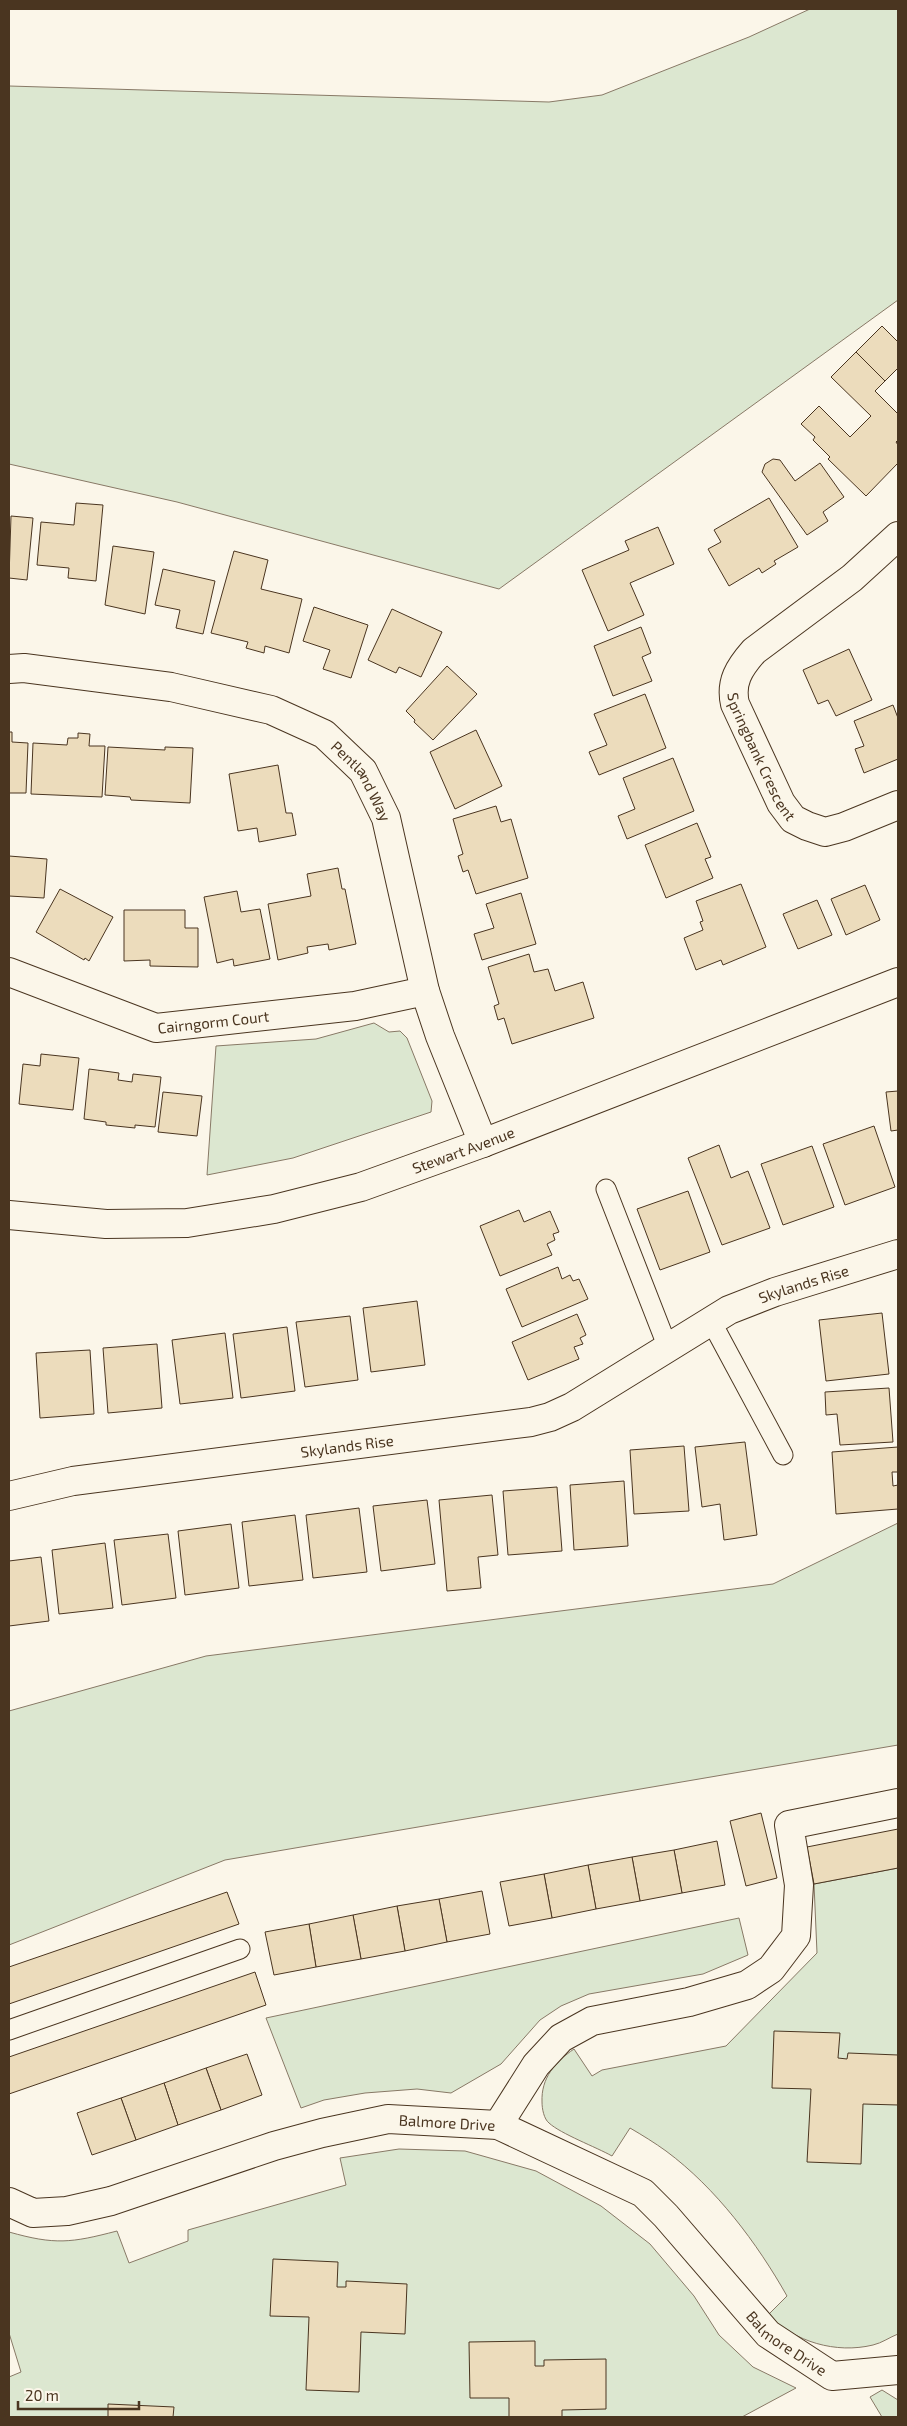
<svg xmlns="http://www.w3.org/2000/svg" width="907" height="2426" viewBox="0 0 907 2426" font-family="'Exo 2',sans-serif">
<rect width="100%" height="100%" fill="#fbf6e9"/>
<g fill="#dce7d0" stroke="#887966">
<path d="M810 9H898V300L499 589 177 502 9 464V86L549 102 602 95 749 37Z"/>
<path d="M374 1023 389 1032 400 1031 407 1038 432 1101 431 1112 293 1158 207 1175 216 1046 316 1039Z"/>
<path d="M898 1523V1745L225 1860 9 1945V1711L206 1656 773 1584Z"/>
<path d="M898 1868V2334C890 2337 882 2343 873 2345 836 2354 795 2342 768 2315L787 2296C757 2243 716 2188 666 2151 655 2143 642 2135 630 2128L612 2156C596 2147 561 2134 549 2123 544 2119 542 2109 542 2102 541 2078 555 2062 574 2049L592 2076 602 2070 726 2046 817 1953 814 1884Z"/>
<path d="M739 1918 748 1955 703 1974 589 1994 561 2006 540 2020 501 2064 451 2093 417 2089 365 2093 324 2100 301 2108 266 2018Z"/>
<path d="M399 2149 465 2151 536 2171 601 2206 650 2244 694 2296 719 2335 753 2367 796 2388 742 2417H9V2377L21 2372 9 2333V2232C55 2245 71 2243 117 2231L129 2263 188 2241V2230L346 2185 340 2158Z"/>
<path d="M882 2390 898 2400V2417H882L870 2397Z"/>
</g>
<g fill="#ecdcbc" stroke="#4a3520">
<path d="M882 326 898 342V368L885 381 856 352Z"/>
<path d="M856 352 885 381 875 391 898 414V440L896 442 898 445V463L866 496 828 459 830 457 813 440 815 437 801 424 819 406 850 437 871 416 831 377Z"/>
<path d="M773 459 780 460 795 481 820 463 844 497 823 512 828 521 807 535 762 472 765 464Z"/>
<path d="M769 498 798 547 774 561 776 564 762 573 759 568 729 586 708 549 721 542 714 530Z"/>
<path d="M76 503 103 505 96 581 68 578 69 568 37 565 41 522 74 525Z"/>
<path d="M11 516 33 518 27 580 9 578Z"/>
<path d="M658 527 674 564 630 583 644 615 608 631 582 570 629 550 625 541Z"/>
<path d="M113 546 154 552 145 614 105 605Z"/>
<path d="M234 551 268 560 261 589 302 599 289 653 265 646 264 653 246 648 248 642 211 633Z"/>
<path d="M163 569 215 581 203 634 176 628 180 610 155 605Z"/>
<path d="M314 607 368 625 351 678 323 669 330 650 303 641Z"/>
<path d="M392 609 442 632 421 677 399 667 396 673 368 660Z"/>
<path d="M641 627 651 653 642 657 652 681 613 696 594 646Z"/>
<path d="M849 649 872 700 836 716 828 700 818 704 803 670Z"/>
<path d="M447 666 477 694 433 740 414 722 415 720 406 711Z"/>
<path d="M645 694 666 748 599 775 589 752 607 745 594 714Z"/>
<path d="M893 705 898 718V759L864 773 855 749 864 746 854 721Z"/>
<path d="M476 730 502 786 455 809 430 752Z"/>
<path d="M9 732H12V742L28 743 26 793H9Z"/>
<path d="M78 733 90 734 89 746H105L102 797 31 794 33 743 67 745 68 738H78Z"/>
<path d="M108 747 165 750V747L193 748 190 803 131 800 130 797 105 795Z"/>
<path d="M673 758 694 811 627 839 618 816 635 809 623 778Z"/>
<path d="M278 765 286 813H292L296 835 259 842 257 828 238 831 229 774Z"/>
<path d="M496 806 501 822 511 819 528 878 476 894 468 870 463 872 458 856 463 854 453 819Z"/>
<path d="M697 823 711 857 705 859 713 878 666 898 645 845Z"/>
<path d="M9 856 47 859 44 898 9 896Z"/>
<path d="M338 868 342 889H345L356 944 329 950 328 944 307 947 308 953 278 960 268 904 311 896 307 874Z"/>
<path d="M741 884 766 947 723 965 721 960 696 970 684 938 703 930 700 922 703 921 696 901Z"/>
<path d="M865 885 880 920 846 935 831 899Z"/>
<path d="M60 889 113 917 89 961 85 958 84 960 36 932Z"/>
<path d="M237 891 241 912 260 909 270 959 234 966 233 959 217 963 204 897Z"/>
<path d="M521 893 536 944 482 960 474 934 494 928 486 904Z"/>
<path d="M817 900 832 935 798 949 783 914Z"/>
<path d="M124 910H185V928H198V967L150 966V960L124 961Z"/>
<path d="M529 954 534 972 548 969 555 991 583 982 594 1018 512 1044 504 1018 498 1020 494 1006 499 1004 488 967Z"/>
<path d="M41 1054 79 1058 73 1110 19 1104 23 1064 40 1066Z"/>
<path d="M89 1069 119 1073 118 1080 132 1082 133 1074 161 1077 155 1127 135 1125V1128L106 1125V1122L84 1119Z"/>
<path d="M898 1091V1133V1130L891 1131 886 1092Z"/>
<path d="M163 1092 202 1096 197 1136 158 1132Z"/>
<path d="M874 1126 895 1187 845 1205 823 1144Z"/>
<path d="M719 1145 731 1178 748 1171 770 1228 722 1245 688 1158Z"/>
<path d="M812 1146 834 1207 783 1225 761 1164Z"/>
<path d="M688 1191 710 1252 660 1270 637 1209Z"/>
<path d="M519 1210 524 1222 550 1211 559 1232 553 1234 555 1240 547 1244 552 1255 500 1276 480 1226Z"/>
<path d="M558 1267 562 1279 570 1275 573 1281 579 1279 588 1299 522 1327 506 1289Z"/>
<path d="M417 1301 425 1365 371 1372 363 1308Z"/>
<path d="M882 1313 889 1374 826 1381 819 1320Z"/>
<path d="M577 1314 586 1335 580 1338 583 1344 574 1347 579 1359 528 1380 512 1342Z"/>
<path d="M350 1316 358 1380 305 1387 296 1322Z"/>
<path d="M287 1327 295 1391 241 1398 233 1334Z"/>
<path d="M225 1333 233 1398 180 1404 172 1340Z"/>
<path d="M157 1344 162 1408 108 1413 103 1348Z"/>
<path d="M90 1350 94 1414 40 1418 36 1353Z"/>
<path d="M889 1388 893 1442 840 1445 837 1414 826 1415 825 1392Z"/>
<path d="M745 1442 757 1535 724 1540 720 1504 702 1507 695 1447Z"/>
<path d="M684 1446 689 1511 634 1514 630 1450Z"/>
<path d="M898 1447V1472H892L893 1486 898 1485V1509L836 1514 832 1452Z"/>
<path d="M624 1481 628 1546 574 1550 570 1485Z"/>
<path d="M557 1487 562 1551 508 1555 503 1491Z"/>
<path d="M492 1495 498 1555 478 1557 481 1588 447 1591 439 1500Z"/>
<path d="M427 1500 435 1564 381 1571 373 1506Z"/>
<path d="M359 1508 367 1572 313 1578 306 1515Z"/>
<path d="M295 1515 303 1580 249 1586 242 1522Z"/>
<path d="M231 1524 239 1588 185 1595 178 1531Z"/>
<path d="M168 1534 176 1598 122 1605 114 1540Z"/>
<path d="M105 1543 113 1608 59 1614 52 1550Z"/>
<path d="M41 1557 49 1621 9 1626V1561Z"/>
<path d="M761 1813 777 1878 746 1886 730 1821Z"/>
<path d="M898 1829V1868L814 1884 807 1847Z"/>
<path d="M717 1841 725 1885 682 1893 674 1850Z"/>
<path d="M674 1850 682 1893 640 1901 632 1857Z"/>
<path d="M632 1857 640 1901 596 1909 588 1865Z"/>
<path d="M588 1865 596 1909 552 1918 544 1874Z"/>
<path d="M544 1874 552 1918 509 1926 500 1882Z"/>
<path d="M482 1891 490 1934 447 1942 439 1899Z"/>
<path d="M227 1892 239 1924 9 2004V1967Z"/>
<path d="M439 1899 447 1942 405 1951 397 1906Z"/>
<path d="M397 1906 405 1951 361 1959 353 1915Z"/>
<path d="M353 1915 361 1959 316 1967 309 1924Z"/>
<path d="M309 1924 316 1967 274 1975 265 1932Z"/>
<path d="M255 1972 266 2005 9 2094V2057Z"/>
<path d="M774 2031 840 2033 838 2058 847 2059 848 2053 898 2055V2105L863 2104 861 2164 807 2162 811 2089 772 2088Z"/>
<path d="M247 2054 262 2095 221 2110 206 2068Z"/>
<path d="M206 2068 221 2110 178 2125 164 2083Z"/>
<path d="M164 2083 178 2125 136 2140 121 2098Z"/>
<path d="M121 2098 136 2140 92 2155 77 2113Z"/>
<path d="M273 2259 338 2262 337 2287H346V2281L407 2284 405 2334 361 2332 359 2392 306 2390 309 2317 270 2316Z"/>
<path d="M535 2341V2366H544V2360L606 2359V2409L562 2410V2417H509V2398H470L469 2342Z"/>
<path d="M108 2404 174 2407 173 2417H108Z"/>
</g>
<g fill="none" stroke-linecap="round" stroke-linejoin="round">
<g stroke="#4a3520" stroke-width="21">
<g id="lane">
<path d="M606 1189 668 1348"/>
<path d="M711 1321 783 1455"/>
<path d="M9 2030 240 1949"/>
</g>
</g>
<g stroke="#4a3520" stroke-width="30">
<g id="street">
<path id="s1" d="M898 536 852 578 754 651C739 668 730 682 735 704L781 803 793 819 807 826 825 832 844 827 898 805"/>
<path id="s2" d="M9 669 24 668 171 687 271 710 324 734 363 771 386 818 425 991 440 1036 483 1143"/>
<path id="s3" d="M9 972 156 1028 355 1006 425 991"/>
<path id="s4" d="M9 1496 73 1481 531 1422 550 1417 572 1407 729 1310 775 1292 898 1254"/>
<path d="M498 2125 536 2065 561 2038 592 2021 689 2002 747 1985 771 1969 796 1936 799 1885 789 1825 898 1803"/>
<path id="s5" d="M9 2202 33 2213 67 2211 111 2201 274 2146 322 2133 388 2119 498 2125 643 2193 666 2216 768 2334 832 2376 898 2370"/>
</g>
</g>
<g stroke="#4a3520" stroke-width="30">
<g id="secondary">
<path id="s6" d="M9 1215 106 1224 187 1223 274 1209 361 1187 483 1143 898 982"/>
</g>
</g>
<use href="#lane" stroke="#fbf6e9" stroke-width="19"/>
<use href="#street" stroke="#fbf6e9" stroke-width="28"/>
<use href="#secondary" stroke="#fbf6e9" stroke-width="28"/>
</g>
<g text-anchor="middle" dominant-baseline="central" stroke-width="4" stroke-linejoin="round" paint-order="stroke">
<g font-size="15" fill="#4a3520" stroke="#fbf6e9">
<text stroke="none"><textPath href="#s1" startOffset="302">Springbank Crescent</textPath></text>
<text stroke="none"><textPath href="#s2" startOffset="385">Pentland Way</textPath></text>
<text stroke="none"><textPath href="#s3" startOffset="215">Cairngorm Court</textPath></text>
<text stroke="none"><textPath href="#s6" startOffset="465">Stewart Avenue</textPath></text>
<text stroke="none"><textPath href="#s4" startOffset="835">Skylands Rise</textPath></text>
<text stroke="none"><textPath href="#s4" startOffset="342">Skylands Rise</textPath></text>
<text stroke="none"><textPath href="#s5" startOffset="454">Balmore Drive</textPath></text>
<text stroke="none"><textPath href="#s5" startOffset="874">Balmore Drive</textPath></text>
</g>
</g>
<rect width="907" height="2426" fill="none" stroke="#4a3520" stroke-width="20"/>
<path d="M18 2401v8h121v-8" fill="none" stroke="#4a3520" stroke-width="2.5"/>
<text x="25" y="2401" font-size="15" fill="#4a3520" stroke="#fbf6e9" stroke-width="4" paint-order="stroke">20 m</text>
</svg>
